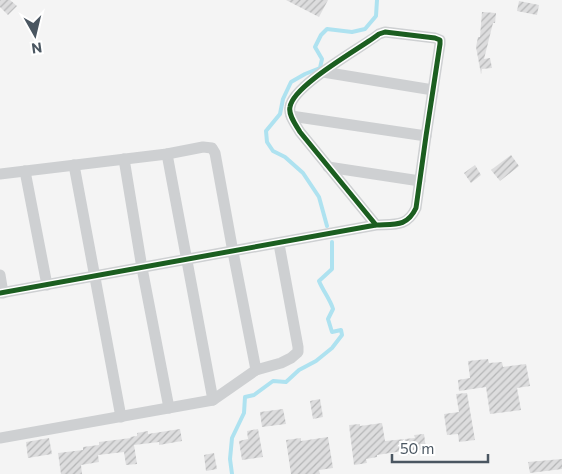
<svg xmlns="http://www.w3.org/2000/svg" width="562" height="474" viewBox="0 0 562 474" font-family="Commissioner,sans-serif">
<defs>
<pattern id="building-hatch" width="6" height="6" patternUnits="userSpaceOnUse" patternTransform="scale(1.25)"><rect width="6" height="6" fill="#ddddde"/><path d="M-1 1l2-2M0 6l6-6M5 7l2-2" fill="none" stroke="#b5b6b7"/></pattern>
</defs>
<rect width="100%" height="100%" fill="#f4f4f4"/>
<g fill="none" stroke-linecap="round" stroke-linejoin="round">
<g stroke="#aee2f0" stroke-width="4">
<path d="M327 226 319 197 303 173 285 157 273 151 267 142 266 131 280 114 283 99 291 82 305 74 320 68 322 59 315 47 321 35 327 29 352 32 365 29 376 16 377 0"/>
<path d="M232 474 230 459 232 438 244 413 245 397 254 395 273 381 286 382 299 370 316 361 332 348 342 335 341 330 332 332 328 319 333 309C330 299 323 291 319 281L332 269V242"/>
</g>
</g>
<g fill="url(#building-hatch)">
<path d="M0 0H10L17 6 8 15 0 7Z"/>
<path d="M286 0H328L319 17Z"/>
<path d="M519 1 539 5 537 15 517 11Z"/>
<path d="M482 12 496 13 495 23H493L484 59 490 58 492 68 482 69 481 74 476 47 478 37H480Z"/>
<path d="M511 155 519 166 500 181 491 170Z"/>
<path d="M475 165 481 175 471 183 464 173Z"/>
<path d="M488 359 489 363 502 362 503 367 526 364 530 386 517 388 521 410 490 414 486 387 459 391 458 380 470 378 468 361Z"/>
<path d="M467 393 475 440 459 442 458 434 447 435 444 414 459 412 456 394Z"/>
<path d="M320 399 323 417 313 419 310 401Z"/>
<path d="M283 409 286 424 262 427 260 412Z"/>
<path d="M382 423 385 441 415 438 414 435 424 434 426 449 413 450V454L404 455 403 451 377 455V457L366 459 367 463 354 465 349 425 360 424V426Z"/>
<path d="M180 429 182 441 159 445V442L134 445 137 464 126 465 124 452 98 455 99 462 81 465 82 474H61L58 453 83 450V447L99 445V442L131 438 130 437 137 436V433L148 431V434Z"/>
<path d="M258 429 263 457 242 460 239 441 248 439 247 431Z"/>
<path d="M328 437 333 468 319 470 320 474H291L286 440 301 438V441Z"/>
<path d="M49 438 52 454 28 458 26 442Z"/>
<path d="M214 453 217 469 206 471 204 455Z"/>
<path d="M562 459V469L530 473 528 462Z"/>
</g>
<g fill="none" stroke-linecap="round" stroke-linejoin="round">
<g stroke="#ced0d2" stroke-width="11">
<path d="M323 72 433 90"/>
<path d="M291 116 426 136"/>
<path d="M167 154 213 400"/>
<path d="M124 159 142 268 169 408"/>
<path d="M74 165 121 417"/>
<path d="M328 167 420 181"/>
<path d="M25 171 47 285"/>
<path d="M0 174 167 154 203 147 212 148 215 153 233 252 256 370"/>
<path d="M0 275 3 293"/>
<path d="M0 293 376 225C395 224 407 227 416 208L426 136 440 44V40L435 38 385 32 379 34C361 48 293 85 290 107 288 115 296 125 300 132L376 225"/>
<path d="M0 438 213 400 256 370 281 363 291 358 298 352V347L279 244"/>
</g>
<g stroke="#fff" stroke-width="8">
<path id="cycleway" d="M0 293 376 225C395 224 407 227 416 208L426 136 440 44V40L435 38 385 32 379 34C361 48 293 85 290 107 288 115 296 125 300 132L376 225"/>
</g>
<use href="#cycleway" stroke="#1b5e20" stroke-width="5"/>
</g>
<g transform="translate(35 35) rotate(172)" stroke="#ffffff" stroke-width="4" paint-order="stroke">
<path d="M0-4L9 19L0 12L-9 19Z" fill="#4a5661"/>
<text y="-8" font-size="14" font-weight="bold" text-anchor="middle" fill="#4a5661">N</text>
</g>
<path d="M392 454v8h96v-8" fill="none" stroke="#4a5661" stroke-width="2.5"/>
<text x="400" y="454" font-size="15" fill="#4a5661" stroke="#ffffff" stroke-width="4" paint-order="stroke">50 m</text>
</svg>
